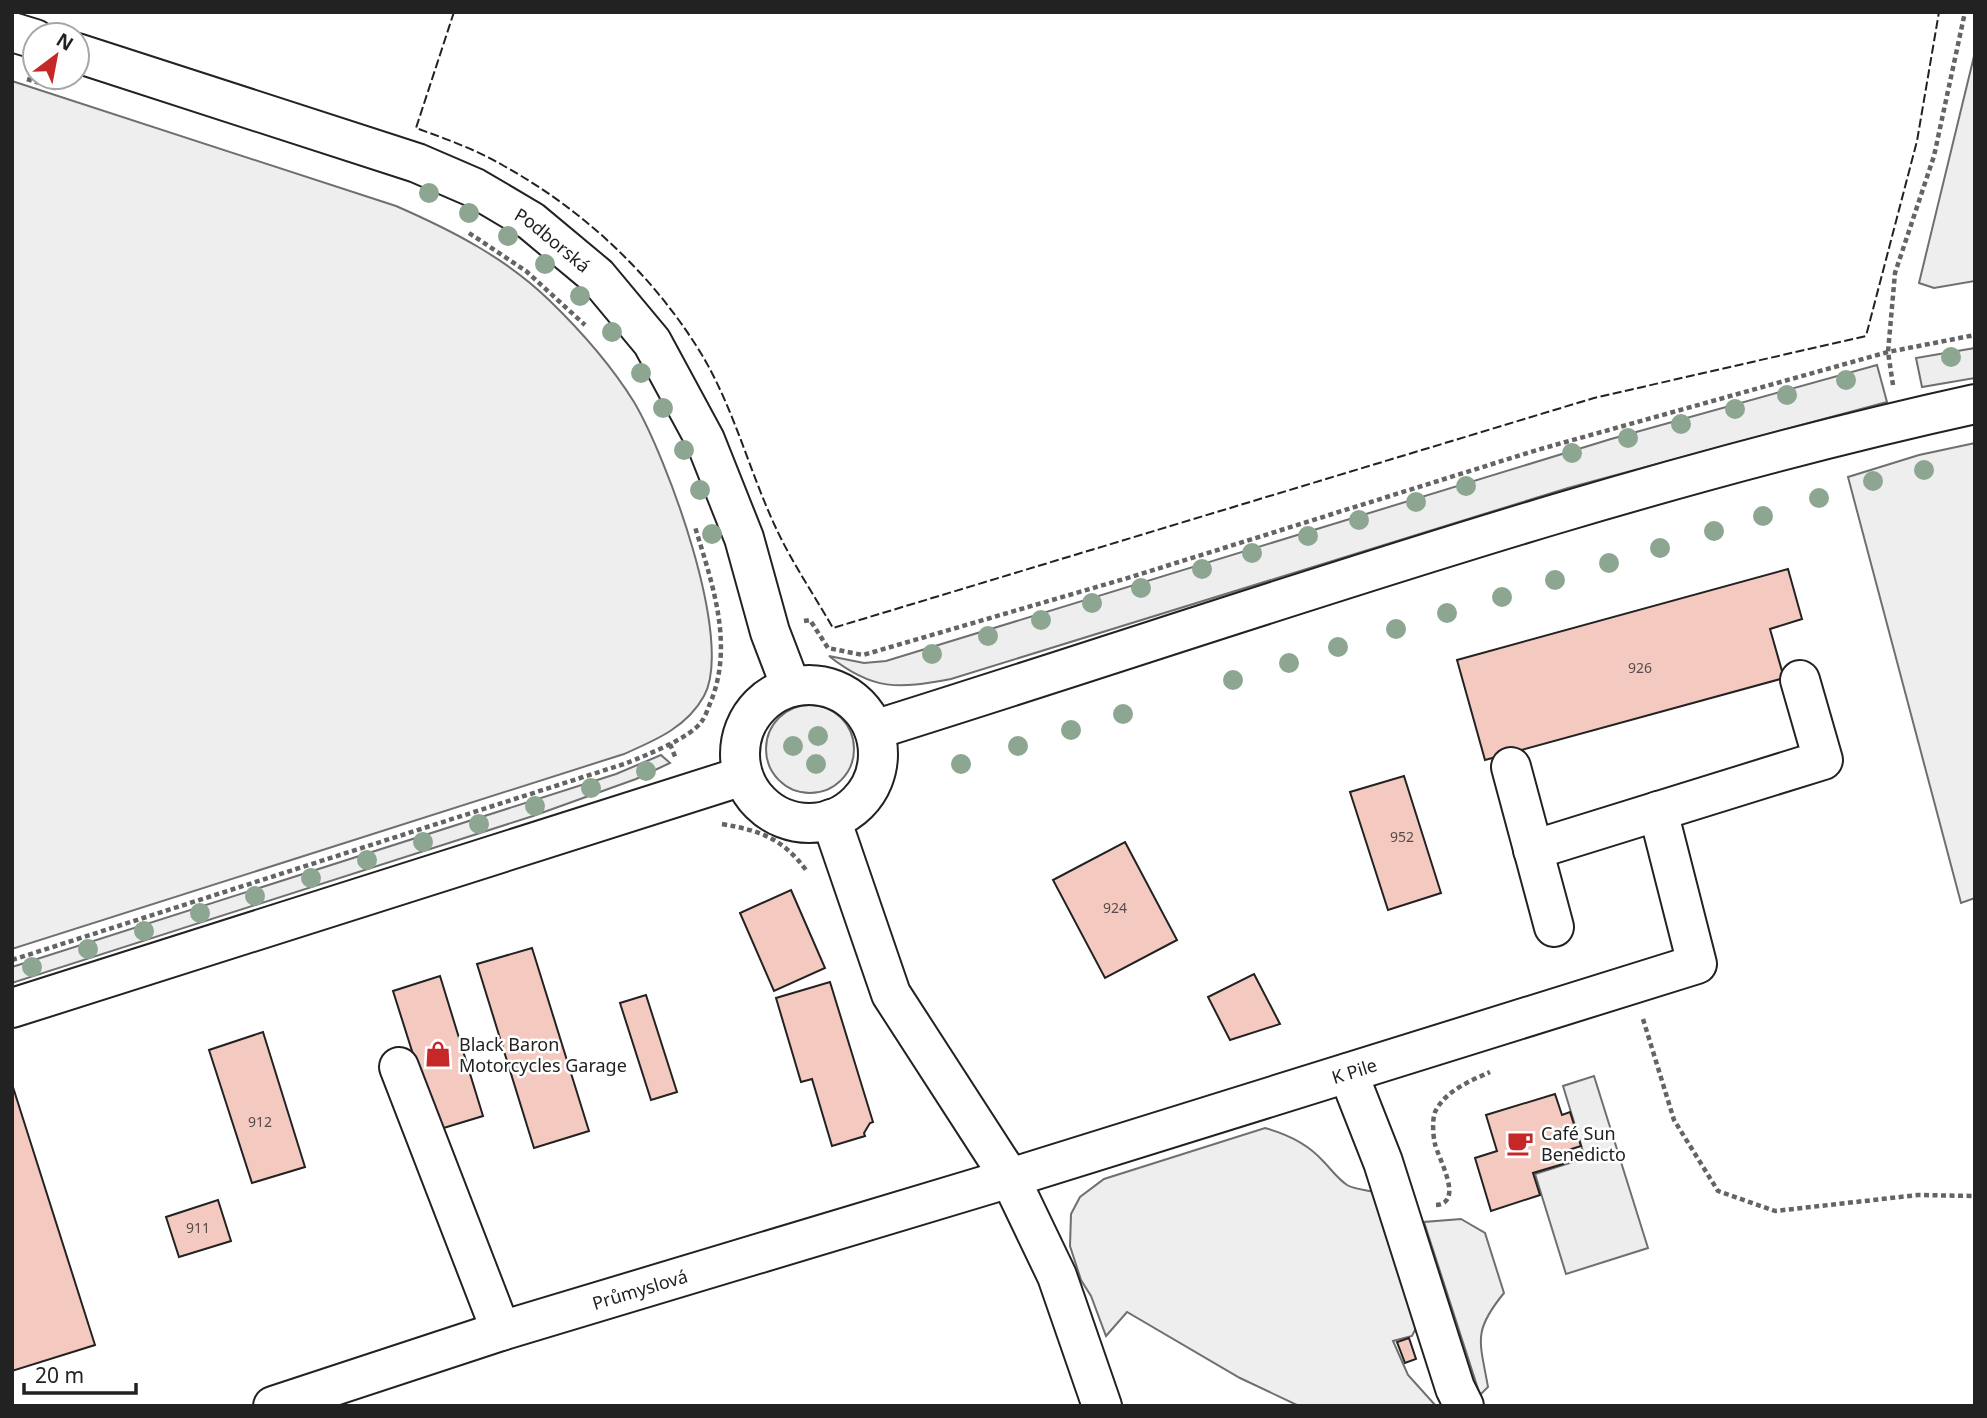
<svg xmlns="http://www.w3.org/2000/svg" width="1987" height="1418" viewBox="0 0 1987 1418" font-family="'Noto Sans',sans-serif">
<rect width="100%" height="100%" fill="#fff"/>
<g fill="#eee" stroke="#6f6f6f" stroke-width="2">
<path d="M1975 52V281L1934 288 1919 283Z"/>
<path d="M12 81 396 206C451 230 506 258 549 300 580 330 611 365 634 402 666 456 735 640 704 696 687 727 656 740 624 754L12 949Z"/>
<path d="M1975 348V378L1922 387 1916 358Z"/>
<path d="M1877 365 1887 402 1568 488 951 679C898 689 873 691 829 656L864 663 886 661 1611 439Z"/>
<path d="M1975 443V898L1961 903 1848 477 1919 455Z"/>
<circle cx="810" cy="749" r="44"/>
<path d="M661 755 670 763 636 779 533 816 12 983V967L616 774Z"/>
<path d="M1265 1128C1287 1134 1307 1143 1323 1161 1331 1169 1337 1178 1347 1185 1354 1189 1365 1190 1374 1192L1417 1326 1412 1336 1393 1341 1408 1375 1436 1406H1299L1240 1378 1127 1312 1106 1336 1091 1296 1081 1280 1070 1246 1071 1214 1080 1197 1104 1179Z"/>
<path d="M1461 1219 1485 1233 1504 1293C1472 1332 1480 1341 1488 1387L1480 1395 1424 1222Z"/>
</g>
<path fill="#ededed" stroke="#6f6f6f" stroke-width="2" d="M1594 1076 1648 1248 1566 1274 1535 1174 1585 1158 1563 1086Z"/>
<g fill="#f3c9c0" stroke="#222" stroke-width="2">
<path d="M1788 569 1802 619 1770 629 1784 678 1485 760 1457 660Z"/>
<path d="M1404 776 1441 893 1388 910 1350 792Z"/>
<path d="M1125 842 1177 940 1105 978 1053 880Z"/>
<path d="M791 890 825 968 774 991 740 913Z"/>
<path d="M532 948 589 1131 534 1148 477 964Z"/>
<path d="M1254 974 1280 1024 1230 1040 1208 997Z"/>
<path d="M440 976 483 1116 437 1130 393 991Z"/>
<path d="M830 982 873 1122 870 1123 864 1133 865 1136 832 1146 812 1079 801 1082 776 998Z"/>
<path d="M646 995 677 1092 651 1100 620 1003Z"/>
<path d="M263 1032 305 1167 252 1183 209 1050Z"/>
<path d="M12 1084 95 1345 12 1371Z"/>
<path d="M1555 1094 1562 1115 1570 1112 1581 1146 1559 1153 1563 1164 1533 1173 1540 1195 1491 1211 1475 1158 1497 1151 1486 1115Z"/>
<path d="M218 1200 231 1241 179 1257 166 1217Z"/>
<path d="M1409 1338 1416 1359 1405 1363 1397 1342Z"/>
</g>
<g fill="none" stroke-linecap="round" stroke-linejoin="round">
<g stroke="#222" stroke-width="42">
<g id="minor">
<path d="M12 32 35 39"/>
<path id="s1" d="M77 53 417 163 475 188 531 221 597 276 652 342 705 440 744 538 770 632 791 687"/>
<path d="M1511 767 1554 927"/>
<path d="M831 819 891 994 1010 1178 1057 1276 1102 1406"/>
<path d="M1533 850 1823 760 1800 680"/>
<path d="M399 1067 501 1331"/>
<path d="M1348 1073 1383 1162 1455 1388 1464 1406"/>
<path id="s2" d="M273 1406 501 1331 1010 1178 1697 964 1658 811"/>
</g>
</g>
<g stroke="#222" stroke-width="42">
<g id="major">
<circle cx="809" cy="754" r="69"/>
<path d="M874 730C1239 616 1601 486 1975 404"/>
<path d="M12 1008 743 776"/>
</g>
</g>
<g stroke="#646464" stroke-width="4.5" stroke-dasharray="5 3.5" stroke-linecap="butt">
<path d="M27 79 58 89"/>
<path d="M469 233 526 271 585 325"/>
<path d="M1893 385 1888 352 1895 273 1934 156 1965 12"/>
<path d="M804 621 810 620 828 648 863 655 1131 577 1537 450 1888 352 1975 335"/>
<path d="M670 744 676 759"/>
<path d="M722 824C761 831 782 838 806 870"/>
<path d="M12 960 627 763C646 755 691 738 702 721 705 717 707 711 709 706 735 647 713 586 695 527"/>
<path d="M1643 1019 1674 1120 1718 1191 1775 1211 1918 1195 1975 1196"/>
<path d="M1436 1205C1465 1203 1438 1158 1435 1144 1433 1136 1432 1120 1435 1112 1445 1091 1470 1081 1490 1072"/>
</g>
<use href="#minor" stroke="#fff" stroke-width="38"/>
<use href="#major" stroke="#fff" stroke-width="38"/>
<path stroke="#222" stroke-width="2" stroke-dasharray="9 3.5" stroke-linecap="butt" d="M454 12 416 128C446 139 477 150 504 166 585 211 654 276 702 355 734 409 749 470 775 526 791 561 814 595 833 628L1594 398 1866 336 1917 141 1939 12"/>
</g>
<g fill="#8da692">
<circle cx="429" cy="193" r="10"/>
<circle cx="469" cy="213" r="10"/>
<circle cx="508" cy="236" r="10"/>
<circle cx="545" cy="264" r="10"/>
<circle cx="580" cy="296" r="10"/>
<circle cx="612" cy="332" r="10"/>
<circle cx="1951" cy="357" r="10"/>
<circle cx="641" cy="373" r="10"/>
<circle cx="1846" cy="380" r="10"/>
<circle cx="1787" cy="395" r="10"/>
<circle cx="663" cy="408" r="10"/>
<circle cx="1735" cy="409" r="10"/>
<circle cx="1681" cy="424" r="10"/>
<circle cx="1628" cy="438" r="10"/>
<circle cx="684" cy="450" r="10"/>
<circle cx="1572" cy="453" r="10"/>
<circle cx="1924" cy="470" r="10"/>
<circle cx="1873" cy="481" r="10"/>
<circle cx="1466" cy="486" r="10"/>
<circle cx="700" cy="490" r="10"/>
<circle cx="1819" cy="498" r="10"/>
<circle cx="1416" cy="502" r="10"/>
<circle cx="1763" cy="516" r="10"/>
<circle cx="1359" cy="520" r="10"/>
<circle cx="1714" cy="531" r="10"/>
<circle cx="712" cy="534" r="10"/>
<circle cx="1308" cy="536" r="10"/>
<circle cx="1660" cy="548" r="10"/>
<circle cx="1252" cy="553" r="10"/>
<circle cx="1609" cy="563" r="10"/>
<circle cx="1202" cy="569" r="10"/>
<circle cx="1555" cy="580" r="10"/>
<circle cx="1141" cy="588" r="10"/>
<circle cx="1502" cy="597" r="10"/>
<circle cx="1092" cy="603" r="10"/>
<circle cx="1447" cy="613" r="10"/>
<circle cx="1041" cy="620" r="10"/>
<circle cx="1396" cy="629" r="10"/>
<circle cx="988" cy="636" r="10"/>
<circle cx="1338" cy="647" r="10"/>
<circle cx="932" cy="654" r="10"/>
<circle cx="1289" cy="663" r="10"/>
<circle cx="1233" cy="680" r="10"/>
<circle cx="1123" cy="714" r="10"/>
<circle cx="1071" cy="730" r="10"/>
<circle cx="818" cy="736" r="10"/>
<circle cx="793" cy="746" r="10"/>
<circle cx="1018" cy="746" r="10"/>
<circle cx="816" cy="764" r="10"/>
<circle cx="961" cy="764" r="10"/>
<circle cx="646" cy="771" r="10"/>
<circle cx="591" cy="788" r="10"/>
<circle cx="535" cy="806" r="10"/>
<circle cx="479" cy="824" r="10"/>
<circle cx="423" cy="842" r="10"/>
<circle cx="367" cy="860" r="10"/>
<circle cx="311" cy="878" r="10"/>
<circle cx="255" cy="896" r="10"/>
<circle cx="200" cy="913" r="10"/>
<circle cx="144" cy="931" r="10"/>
<circle cx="88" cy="949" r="10"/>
<circle cx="32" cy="967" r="10"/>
</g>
<defs>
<g id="shop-bare" transform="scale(2.1)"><path d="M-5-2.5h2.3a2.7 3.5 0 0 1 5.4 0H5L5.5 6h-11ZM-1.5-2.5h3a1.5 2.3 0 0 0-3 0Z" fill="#c62828" stroke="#fff" stroke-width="2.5" paint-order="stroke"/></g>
<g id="cafe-bare" transform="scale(2.1)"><path d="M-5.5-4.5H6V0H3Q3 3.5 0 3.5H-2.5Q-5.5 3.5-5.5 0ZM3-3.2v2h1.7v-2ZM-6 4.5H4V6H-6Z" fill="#c62828" stroke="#fff" stroke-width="2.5" paint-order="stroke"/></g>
</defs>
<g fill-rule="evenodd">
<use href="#shop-bare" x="438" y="1054"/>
<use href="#cafe-bare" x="1520" y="1143"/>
</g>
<g text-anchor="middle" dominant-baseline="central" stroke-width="5" stroke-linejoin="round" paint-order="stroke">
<g font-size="14" fill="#564c4a">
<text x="1640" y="667">926</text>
<text x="1402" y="836">952</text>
<text x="1115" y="907">924</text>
<text x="260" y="1121">912</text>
<text x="198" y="1227">911</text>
</g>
<g font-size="18" fill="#222" stroke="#fff">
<text stroke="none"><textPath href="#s1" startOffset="514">Podborská</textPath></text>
<text stroke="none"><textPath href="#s2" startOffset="1132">K Pile</textPath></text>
<text stroke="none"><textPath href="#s2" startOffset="385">Průmyslová</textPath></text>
</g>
<g font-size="18" fill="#222" stroke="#fff" text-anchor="start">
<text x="459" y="1044">Black Baron<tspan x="459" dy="21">Motorcycles Garage</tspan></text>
<text x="1541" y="1133">Café Sun<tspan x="1541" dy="21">Benedicto</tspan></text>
</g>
</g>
<rect width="1987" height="1418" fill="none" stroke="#222222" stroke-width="28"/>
<g transform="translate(56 56) rotate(32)"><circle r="33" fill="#ffffff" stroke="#a7a7a7" stroke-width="2"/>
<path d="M0-5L12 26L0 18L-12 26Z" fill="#c62828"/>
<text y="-10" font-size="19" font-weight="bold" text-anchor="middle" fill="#222222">N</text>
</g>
<path d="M24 1383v10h112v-10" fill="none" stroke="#222222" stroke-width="3.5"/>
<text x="35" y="1383" font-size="21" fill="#222222" stroke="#ffffff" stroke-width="5" paint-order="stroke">20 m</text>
</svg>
